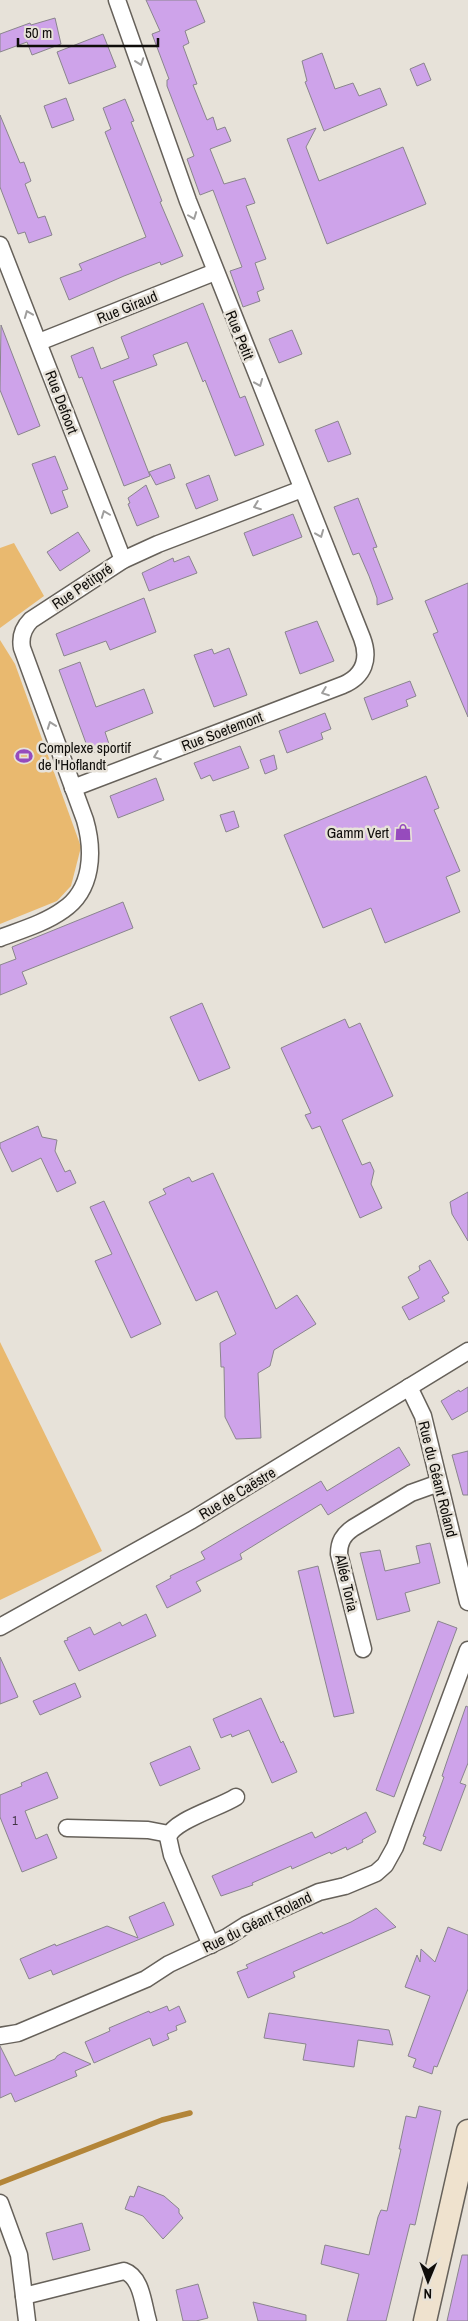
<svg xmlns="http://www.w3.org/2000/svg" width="468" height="2321" viewBox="0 0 468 2321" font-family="'Archivo Narrow',sans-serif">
<rect width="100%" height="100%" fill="#e7e2d9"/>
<g fill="#e9b96f">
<path d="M14 543 44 596 0 628V548Z"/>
<path d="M0 640 15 664 81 847 71 886 57 901 0 924Z"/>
<path d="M0 1342 102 1551 0 1600Z"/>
</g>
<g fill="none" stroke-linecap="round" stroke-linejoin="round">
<path stroke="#b38538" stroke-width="5.5" d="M0 2183 162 2120 190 2113"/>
</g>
<g fill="#cea3ea" stroke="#8a858d">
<path d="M146 0H196L205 22 185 31 189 43 183 46 197 84 193 85 207 120 213 117 217 130 225 127 231 141 210 149 224 184 245 178 255 203 246 206 266 259 255 263 264 289 257 292 260 301 243 307 230 271 242 267 213 190 200 195 187 159 194 156 167 86V80L169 79 152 34 160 31Z"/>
<path d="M55 18 61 44 32 55 27 42 0 52V34L30 23 31 25Z"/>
<path d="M103 34 116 67 69 84 57 52Z"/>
<path d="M322 53 335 89 353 83 359 96 380 88 387 105 324 131 305 82 307 81 302 61Z"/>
<path d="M424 63 431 80 417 86 410 69Z"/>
<path d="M66 98 74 120 52 128 44 106Z"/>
<path d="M125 99 134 121 131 122 162 201 160 202 183 256 161 265 160 262 124 276 69 300 60 278 82 270 79 264 146 237 105 132 111 129 103 108Z"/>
<path d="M0 115 20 163 24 162 31 181 25 184 38 218 45 216 52 235 29 243 25 232 18 234 0 187Z"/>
<path d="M316 128 306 147 319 181 403 147 426 204 327 244 287 139Z"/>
<path d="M203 303 240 398 245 396 264 445 235 456 205 380 203 382 187 342 153 355 157 365 113 381 150 476 124 486 82 377 79 378 71 356 93 347 101 369 129 358 121 337Z"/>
<path d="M1 325 40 426 18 435 0 390Z"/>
<path d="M292 330 302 354 279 363 269 339Z"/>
<path d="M338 421 351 454 328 462 315 430Z"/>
<path d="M55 456 68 489 62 491 68 507 51 514 32 464Z"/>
<path d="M170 464 175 478 156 485 149 472Z"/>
<path d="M209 475 218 500 196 509 186 484Z"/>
<path d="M146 485 159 517 137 526 128 504 130 503 128 498Z"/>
<path d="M358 498 377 547 373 548 393 599 377 605V598L369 576 359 553 353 555 334 507Z"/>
<path d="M293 514 302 537 253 556 244 533Z"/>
<path d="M78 532 90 551 60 571 47 552Z"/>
<path d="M189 556 197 573 149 591 142 573 173 558 174 562Z"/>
<path d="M468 583V717L433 634 438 632 425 601Z"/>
<path d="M144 598 156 632 110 650 106 641 64 656 56 634Z"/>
<path d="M317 621 334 661 300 674 285 632Z"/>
<path d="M229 648 247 695 214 707 194 655 212 649 214 654Z"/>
<path d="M80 662 96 707 144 689 153 713 105 732 110 747 90 754 59 670Z"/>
<path d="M410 681 416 696 406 700 408 706 372 720 364 698Z"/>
<path d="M325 713 331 729 321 733 323 739 287 753 279 731Z"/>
<path d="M240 746 249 768 213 781 210 775 201 779 194 763Z"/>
<path d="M274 755 277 769 265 774 260 760Z"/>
<path d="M426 776 439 808 434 810 460 871 446 877 460 912 385 943 371 908 323 928 284 835Z"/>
<path d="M156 778 164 800 118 818 110 796Z"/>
<path d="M234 811 239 827 226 832 220 815Z"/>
<path d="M123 902 133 928 22 972 27 984 0 995V965L16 959 12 947Z"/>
<path d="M202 1003 230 1068 199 1081 170 1017Z"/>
<path d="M345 1019 349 1028 360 1023 393 1096 342 1120 362 1165 370 1162 374 1171 371 1184 382 1208 360 1218 320 1126 312 1129 305 1115 311 1113 281 1048Z"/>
<path d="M38 1126 42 1137 57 1140 55 1151 65 1172 70 1170 76 1183 57 1192 41 1158 12 1172 0 1147V1143Z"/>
<path d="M213 1173 276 1309 297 1295 316 1324 274 1350 270 1366 258 1373 261 1438 236 1439 225 1417 224 1367H221L220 1343 236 1334 217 1291 196 1301 149 1202 166 1194 163 1189 189 1177 192 1182Z"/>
<path d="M468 1192V1241L452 1214 450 1202Z"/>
<path d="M104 1201 161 1324 131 1338 95 1261 112 1254 90 1207Z"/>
<path d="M430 1260 449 1293 442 1297 445 1301 409 1320 402 1307 419 1298 408 1277 420 1270 419 1266Z"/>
<path d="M468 1387V1411L452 1420 441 1401 459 1390 460 1392Z"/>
<path d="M399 1447 410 1465 328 1515 321 1504 240 1554 242 1559 196 1582 201 1591 167 1608 156 1586 171 1578 170 1576 205 1559 201 1552 321 1481 327 1491Z"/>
<path d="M468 1451V1495H463L452 1455Z"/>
<path d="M430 1543 440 1583 405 1593 410 1611 377 1620 360 1553 380 1550 385 1571 420 1563 416 1546Z"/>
<path d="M318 1566 354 1713 334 1717 298 1571Z"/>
<path d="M146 1614 156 1636 79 1671 64 1641 68 1640 67 1638 90 1627 94 1635 120 1622 122 1626Z"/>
<path d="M438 1621 457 1628 394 1797 376 1790Z"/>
<path d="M0 1657 18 1697 0 1704Z"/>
<path d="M75 1683 81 1697 40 1715 33 1701Z"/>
<path d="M261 1698 281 1743 283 1741 297 1772 272 1783 249 1730 232 1737 231 1734 221 1738 213 1719Z"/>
<path d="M466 1706 468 1707V1763L460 1783 466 1785 441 1851 423 1844 426 1837 423 1836 444 1777 442 1776 446 1764Z"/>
<path d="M190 1746 200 1769 160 1786 150 1763Z"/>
<path d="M47 1772 58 1798 25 1811 36 1839 47 1834 57 1858 22 1872 0 1817V1795L22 1786 21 1783Z"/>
<path d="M366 1812 376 1832 362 1840 363 1842 347 1850 346 1847 331 1854 330 1852 292 1869 291 1866 252 1883 253 1885 221 1896 212 1876 312 1832 315 1838Z"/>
<path d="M164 1902 174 1925 53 1975 51 1970 29 1979 20 1959 55 1944 56 1946 107 1926 138 1938 129 1917Z"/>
<path d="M376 1908 396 1927 293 1972 295 1977 248 1998 237 1972 248 1968 246 1965 322 1932 323 1934 351 1922Z"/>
<path d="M448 1927 468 1935V1989L437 2067 434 2066 432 2074 413 2067 416 2059 408 2056 430 1996 405 1987 417 1955 420 1962 421 1949 435 1962Z"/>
<path d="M167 2006 169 2011 179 2006 186 2022 176 2026 177 2030 167 2034 169 2039 153 2046 150 2038 94 2063 85 2042 110 2031 109 2028 149 2011 150 2013Z"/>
<path d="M269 2013 389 2030 393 2045 358 2040 354 2067 303 2060 306 2044 264 2038Z"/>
<path d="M0 2046 15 2076 55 2059 57 2056 64 2052 91 2064 75 2071 77 2076 15 2102 11 2093 0 2098Z"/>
<path d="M419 2106 441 2111 415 2225 410 2224 386 2321H347L359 2274 321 2264 325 2245 369 2255 378 2217 381 2210 387 2211 401 2149H399L406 2116 416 2118Z"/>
<path d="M138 2186 164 2196 179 2209V2213L183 2218 163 2239 143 2216 125 2209 130 2196 134 2197Z"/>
<path d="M82 2223 90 2250 53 2260 46 2233Z"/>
<path d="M462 2255H468V2321H447Z"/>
<path d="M198 2284 208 2318 196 2321H183L176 2290Z"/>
<path d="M253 2302 306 2315V2321H258Z"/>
</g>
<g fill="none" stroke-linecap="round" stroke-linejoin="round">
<g stroke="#66615a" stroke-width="19">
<g id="street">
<path d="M0 245 123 560"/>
<path d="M39 342 215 272"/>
<path d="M73 788 343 685C364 676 370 659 362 638L188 201 117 0"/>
<path d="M0 938C21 930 45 923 63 910 93 890 94 851 85 820L22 648C20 637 23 628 31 620L123 560 158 544 302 489"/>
<path d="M409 1387 423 1416 468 1602"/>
<path d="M0 1627 192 1520 468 1351"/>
<path d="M363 1649 339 1554C339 1542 343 1535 353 1528L411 1493 439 1483"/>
<path d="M67 1828 148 1830 169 1834"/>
<path d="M211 1945 172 1855 168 1837C174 1820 219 1808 236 1797"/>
<path d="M0 2036 18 2033 146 1979 169 1964 227 1937 246 1925 319 1892 345 1886 376 1873 385 1865 395 1847 468 1650"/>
<path d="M0 2203 19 2255 27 2321"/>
<path d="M24 2296 124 2271C142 2277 143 2305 148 2321"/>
</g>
</g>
<g stroke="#66615a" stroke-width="25">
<path id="secondary" d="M425 2321 468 2131"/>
</g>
<use href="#street" stroke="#fff" stroke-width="16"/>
<use href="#secondary" stroke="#efe2ce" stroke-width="22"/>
</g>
<defs><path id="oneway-chevron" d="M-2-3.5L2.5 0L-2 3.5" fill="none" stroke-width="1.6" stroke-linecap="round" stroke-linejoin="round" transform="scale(1.25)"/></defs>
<g stroke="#9f9e9d">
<use href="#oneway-chevron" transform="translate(140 62) rotate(70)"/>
<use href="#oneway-chevron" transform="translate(193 216) rotate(69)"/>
<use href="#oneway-chevron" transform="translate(28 314) rotate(-112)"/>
<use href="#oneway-chevron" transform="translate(259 383) rotate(68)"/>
<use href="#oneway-chevron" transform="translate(257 506) rotate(159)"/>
<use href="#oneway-chevron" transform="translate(105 514) rotate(-111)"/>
<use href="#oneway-chevron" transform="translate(320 534) rotate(68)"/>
<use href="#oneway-chevron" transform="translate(325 692) rotate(159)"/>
<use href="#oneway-chevron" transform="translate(51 725) rotate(-110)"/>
<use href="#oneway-chevron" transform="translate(157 756) rotate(159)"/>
</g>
<defs>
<g id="stadium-bare" transform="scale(1.35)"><path d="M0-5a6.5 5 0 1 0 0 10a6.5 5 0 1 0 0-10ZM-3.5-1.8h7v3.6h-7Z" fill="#964bbd" stroke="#e7e2d9" stroke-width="2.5" paint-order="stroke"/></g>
<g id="shop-bare" transform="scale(1.35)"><path d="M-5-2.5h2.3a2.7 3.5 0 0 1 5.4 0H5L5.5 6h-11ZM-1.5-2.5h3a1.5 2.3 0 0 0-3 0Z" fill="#964bbd" stroke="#e7e2d9" stroke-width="2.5" paint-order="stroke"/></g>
</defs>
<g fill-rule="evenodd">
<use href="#stadium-bare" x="24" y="756"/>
<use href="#shop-bare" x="403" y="832"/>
</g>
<g text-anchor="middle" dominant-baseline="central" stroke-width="5" stroke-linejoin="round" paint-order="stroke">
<g font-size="12" fill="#3f3242">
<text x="15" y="1821">1</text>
</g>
<g font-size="15" fill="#0f0d0a" stroke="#e7e2d9">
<text transform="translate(127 307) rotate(-22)">Rue Giraud</text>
<text transform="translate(240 335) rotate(68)">Rue Petit</text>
<text transform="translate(62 402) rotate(69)">Rue Defoort</text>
<text transform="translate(82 586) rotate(-34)">Rue Petitpré</text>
<text transform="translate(222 731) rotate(-21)">Rue Soetemont</text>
<text transform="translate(438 1479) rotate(76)">Rue du Géant Roland</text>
<text transform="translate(237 1493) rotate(-31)">Rue de Caëstre</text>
<text transform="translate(347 1583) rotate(77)">Allée Toria</text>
<text transform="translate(257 1922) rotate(-26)">Rue du Géant Roland</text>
</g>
<g font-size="15" fill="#0f0d0a" stroke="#e7e2d9" text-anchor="start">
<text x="38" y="747">Complexe sportif<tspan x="38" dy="17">de l'Hoflandt</tspan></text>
<text x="389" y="832" text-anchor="end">Gamm Vert</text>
</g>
</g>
<g transform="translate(428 2281) rotate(181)" stroke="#e7e2d9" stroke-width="4" paint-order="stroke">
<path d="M0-4L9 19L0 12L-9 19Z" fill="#0f0d0a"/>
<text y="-8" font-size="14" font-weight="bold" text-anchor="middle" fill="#0f0d0a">N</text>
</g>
<path d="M18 38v8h140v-8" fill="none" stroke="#0f0d0a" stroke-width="2.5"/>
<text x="25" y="38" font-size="15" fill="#0f0d0a" stroke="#e7e2d9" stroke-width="4" paint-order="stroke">50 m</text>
</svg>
